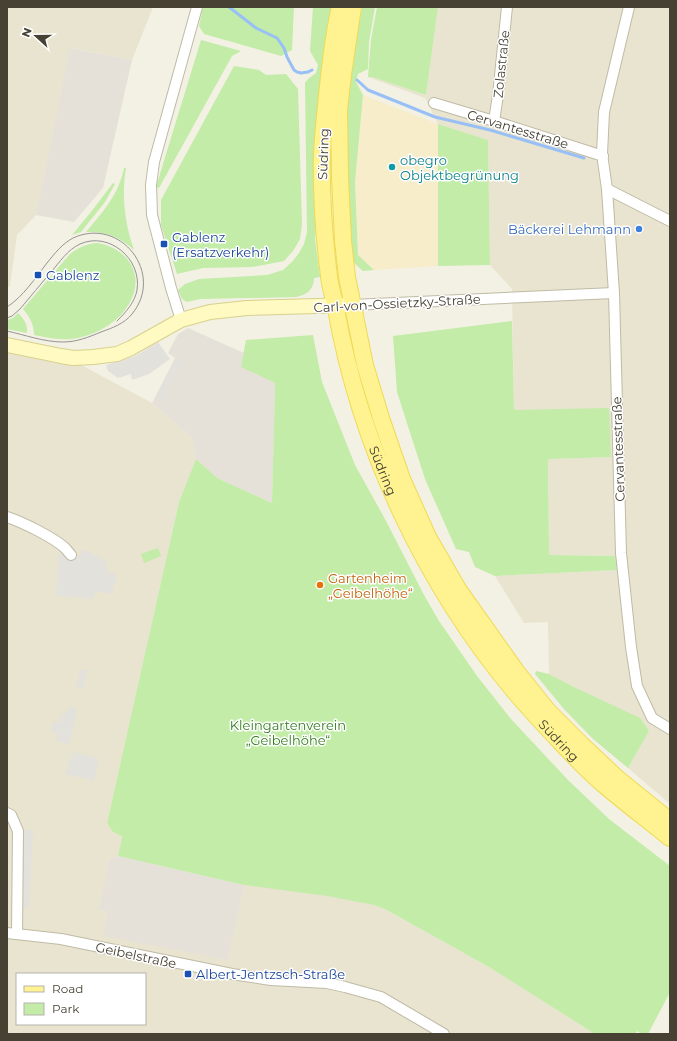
<svg xmlns="http://www.w3.org/2000/svg" width="677" height="1041" viewBox="0 0 677 1041" font-family="Montserrat,sans-serif">
<rect width="100%" height="100%" fill="#f3f1e3"/>
<g fill="#e8e4d0" fill-rule="evenodd">
<path d="M7 7H153L132 60 71 48 36 215 17 235 10 286 7 288Z"/>
<path d="M438 7H670V804L628 768 649 731 578 689 549 674 548 622 524 623 495 576 617 570 615 556 549 555 548 459 611 457 514 410 512 289 490 265 488 140 438 124 425 98 368 77H372L426 95Z"/>
<path d="M7 348 72 360 152 403 192 438 196 459 179 502 107 823 113 832 122 836V838L118 856 109 859 100 910 107 911 104 928 228 959 244 885 289 890 346 899 374 905 385 909 489 967 595 1034H7ZM17 974H145V1024H17Z"/>
</g>
<path fill="#f8edcb" d="M363 95 438 124V266L374 270 358 255 355 182Z"/>
<g fill="#e5e1d8">
<path d="M70 48 132 60 103 188 74 222 36 215Z"/>
<path d="M188 328 244 353 242 367 275 383 272 503 217 478 196 459 192 438 152 403 175 358 168 353 178 334Z"/>
<path d="M118 856 244 885 228 960 104 936V928L107 911 99 910 109 859Z"/>
</g>
<g fill="#c2eca7">
<path d="M203 7H294L292 50 281 56 204 34 199 26Z"/>
<path d="M313 7H334L315 239 320 277 314 278C314 289 307 295 296 297L200 299 187 302 182 299 178 290 185 284 199 279 267 275 283 270 292 262 299 253 304 244 307 232 305 83 308 79 316 73 318 65 310 51Z"/>
<path d="M362 7H375L369 42 368 69 358 74 356 82 363 95 355 182 358 255 374 270 363 271 353 262 350 227 348 192 347 110 352 64Z"/>
<path d="M377 7H438L426 95 372 77H368L371 40Z"/>
<path d="M201 40 241 51 232 56 159 188 156 187Z"/>
<path d="M234 66 259 70 266 75 286 74 298 89 302 224 300 239 293 251 284 261 252 267 203 268 177 274 161 225V200Z"/>
<path d="M438 124 488 140 490 265 438 266Z"/>
<path d="M124 168H126C121 196 125 224 134 250 120 237 106 231 86 232 103 212 119 194 124 168Z"/>
<path d="M113 183 115 184 105 202 81 232 72 235 91 212Z"/>
<path d="M97 243C128 248 146 275 129 304 119 321 101 332 82 337 66 342 50 338 34 335 34 325 30 317 23 309L69 255C77 248 86 244 97 243Z"/>
<path d="M18 313C24 319 28 325 27 333L7 329V320L13 318Z"/>
<path d="M512 321 514 410 609 408 611 457 548 459 549 555 615 556 617 570 495 576 475 567 469 552 456 549 425 479 397 392 393 336Z"/>
<path d="M313 335 322 382 355 465 385 519 424 595 439 621 477 676 511 719 569 781 609 819 670 866V992L648 1034H642L637 1031 635 1034H595L489 967 385 909 374 905 327 896 244 885 118 856 122 838V836L113 832 107 823 179 502 196 459 217 478 272 503 275 383 241 367 246 340Z"/>
<path d="M158 548 161 556 144 563 141 554Z"/>
<path d="M536 671 549 674 578 689 640 718 649 731 628 768 592 738 564 709 535 674Z"/>
</g>
<g fill="#e3e1dc">
<path d="M158 342 170 359 149 374 132 380 131 374 118 378 108 371 106 365 137 355Z"/>
<path d="M176 358 182 361 162 400 157 397Z"/>
<path d="M83 549 108 562 105 568 110 572 117 574 112 594 107 593 95 592 94 599 56 596 59 554 80 555Z"/>
<path d="M80 669 87 670 83 688 76 686Z"/>
<path d="M73 706 77 712 69 744 56 741 58 734 51 732 53 721 61 722 62 720 59 717Z"/>
<path d="M73 752 99 759 94 781 65 774 70 759H71Z"/>
<path d="M24 830H33L29 908H21Z"/>
</g>
<g fill="none" stroke-linecap="round" stroke-linejoin="round">
<g stroke="#98c0f7" stroke-width="3">
<path d="M229 7 256 28 277 38 284 48 287 57 294 70 297 72 301 73 308 72 312 70"/>
<path d="M357 80 368 90 435 117 490 130 584 158"/>
</g>
<g stroke="#bfbba5" stroke-width="12">
<g id="street">
<path d="M629 7 604 112 602 154 607 189 614 293 621 553 631 647 637 686 652 718 670 729"/>
<path d="M434 103 494 121 603 156"/>
<path d="M494 121 498 95 507 7"/>
<path d="M607 189 670 221"/>
<path d="M352 305 614 293"/>
<path d="M181 320 171 288 152 215 151 185 154 162 197 7"/>
<path d="M7 517C22 522 53 537 65 548 67 550 69 553 71 555"/>
<path d="M7 813 11 815 18 831 17 934"/>
<path d="M7 933 61 939 232 974 271 980 327 983 345 987 381 997 444 1034"/>
</g>
</g>
<g stroke="#d8d18d" stroke-width="16">
<path id="secondary" d="M7 345 61 356 73 358 93 357 117 354 131 348 181 320 210 312 247 308 352 305"/>
</g>
<g stroke="#efda55" stroke-width="18">
<g id="primary">
<path id="s1" d="M340 7C333 36 330 67 327 96 325 115 323 134 322 153 321 194 324 236 329 276 330 287 334 298 336 309 360 446 425 585 515 692 526 705 538 718 550 731 567 749 584 768 603 784 625 803 648 820 670 838"/>
<path d="M353 7 343 74 339 110 340 177 343 241 347 277 365 365 382 421 402 479 428 537 458 589 516 671 548 711 582 745 617 778 670 821"/>
</g>
</g>
<use href="#street" stroke="#fff" stroke-width="10"/>
<use href="#secondary" stroke="#fffac1" stroke-width="14"/>
<use href="#primary" stroke="#fff290" stroke-width="16"/>
<g stroke="#949494" stroke-width="1">
<path d="M7 307C24 296 35 278 47 263 55 253 62 244 73 238 121 216 165 274 132 314 124 324 112 328 101 332 89 337 77 342 63 342 44 342 25 335 7 331"/>
<path d="M7 318 12 316 20 309C30 297 41 284 51 272 60 262 67 250 80 244 109 231 142 259 137 290 135 302 126 312 117 321"/>
</g>
</g>
<circle fill="#0f9aa8" stroke="#fff" stroke-width="1.5" cx="392" cy="167" r="4"/>
<circle fill="#3f7fe0" stroke="#fff" stroke-width="1.5" cx="639" cy="229" r="4"/>
<g fill="#1a4fb4" stroke="#fff" stroke-width="1.5">
<rect x="160" y="240" width="8" height="8" rx="2"/>
<rect x="34" y="271" width="8" height="8" rx="2"/>
<rect x="184" y="970" width="8" height="8" rx="2"/>
</g>
<circle fill="#e8710a" stroke="#fff" stroke-width="1.5" cx="320" cy="585" r="4"/>
<g text-anchor="middle" dominant-baseline="central" stroke-width="3" stroke-linejoin="round" paint-order="stroke">
<g font-size="13" fill="#464133" stroke="#fff">
<text transform="translate(501 64) rotate(-84)">Zolastraße</text>
<text transform="translate(518 129) rotate(17)">Cervantesstraße</text>
<text transform="translate(323 154) rotate(-88)">Südring</text>
<text transform="translate(397 303) rotate(-3)">Carl-von-Ossietzky-Straße</text>
<text transform="translate(618 449) rotate(-92)">Cervantesstraße</text>
<text stroke="none"><textPath href="#s1" startOffset="473">Südring</textPath></text>
<text stroke="none"><textPath href="#s1" startOffset="797">Südring</textPath></text>
<text transform="translate(136 955) rotate(12)">Geibelstraße</text>
</g>
<g font-size="13" fill="#0d838f" stroke="#fff" text-anchor="start">
<text x="400" y="160">obegro<tspan x="400" dy="15">Objektbegrünung</tspan></text>
</g>
<g font-size="13" fill="#366cbe" stroke="#fff" text-anchor="end">
<text x="631" y="229">Bäckerei Lehmann</text>
</g>
<g font-size="13" fill="#164399" stroke="#fff" text-anchor="start">
<text x="172" y="237">Gablenz<tspan x="172" dy="15">(Ersatzverkehr)</tspan></text>
<text x="46" y="275">Gablenz</text>
<text x="196" y="974">Albert-Jentzsch-Straße</text>
</g>
<g font-size="13" fill="#c56008" stroke="#fff" text-anchor="start">
<text x="328" y="578">Gartenheim<tspan x="328" dy="15">„Geibelhöhe“</tspan></text>
</g>
<g font-size="13" fill="#347c21" stroke="#fff">
<text x="288" y="725">Kleingartenverein<tspan x="288" dy="15">„Geibelhöhe“</tspan></text>
</g>
</g>
<rect width="677" height="1041" fill="none" stroke="#464133" stroke-width="16"/>
<rect x="16" y="973" width="130" height="52" fill="#ffffff" stroke="#b5b3ad"/>
<rect x="24" y="986" width="20" height="6" fill="#fff290" stroke="#b5b3ad"/>
<text x="52" y="993" font-size="12" fill="#464133">Road</text>
<rect x="24" y="1003" width="20" height="12" fill="#c2eca7" stroke="#b5b3ad"/>
<text x="52" y="1013" font-size="12" fill="#464133">Park</text>
<g transform="translate(36 36) rotate(291)" stroke="#ffffff" stroke-width="3" paint-order="stroke">
<path d="M0-3L7 15L0 10L-7 15Z" fill="#464133"/>
<text y="-6" font-size="11" font-weight="bold" text-anchor="middle" fill="#464133">N</text>
</g>
</svg>
